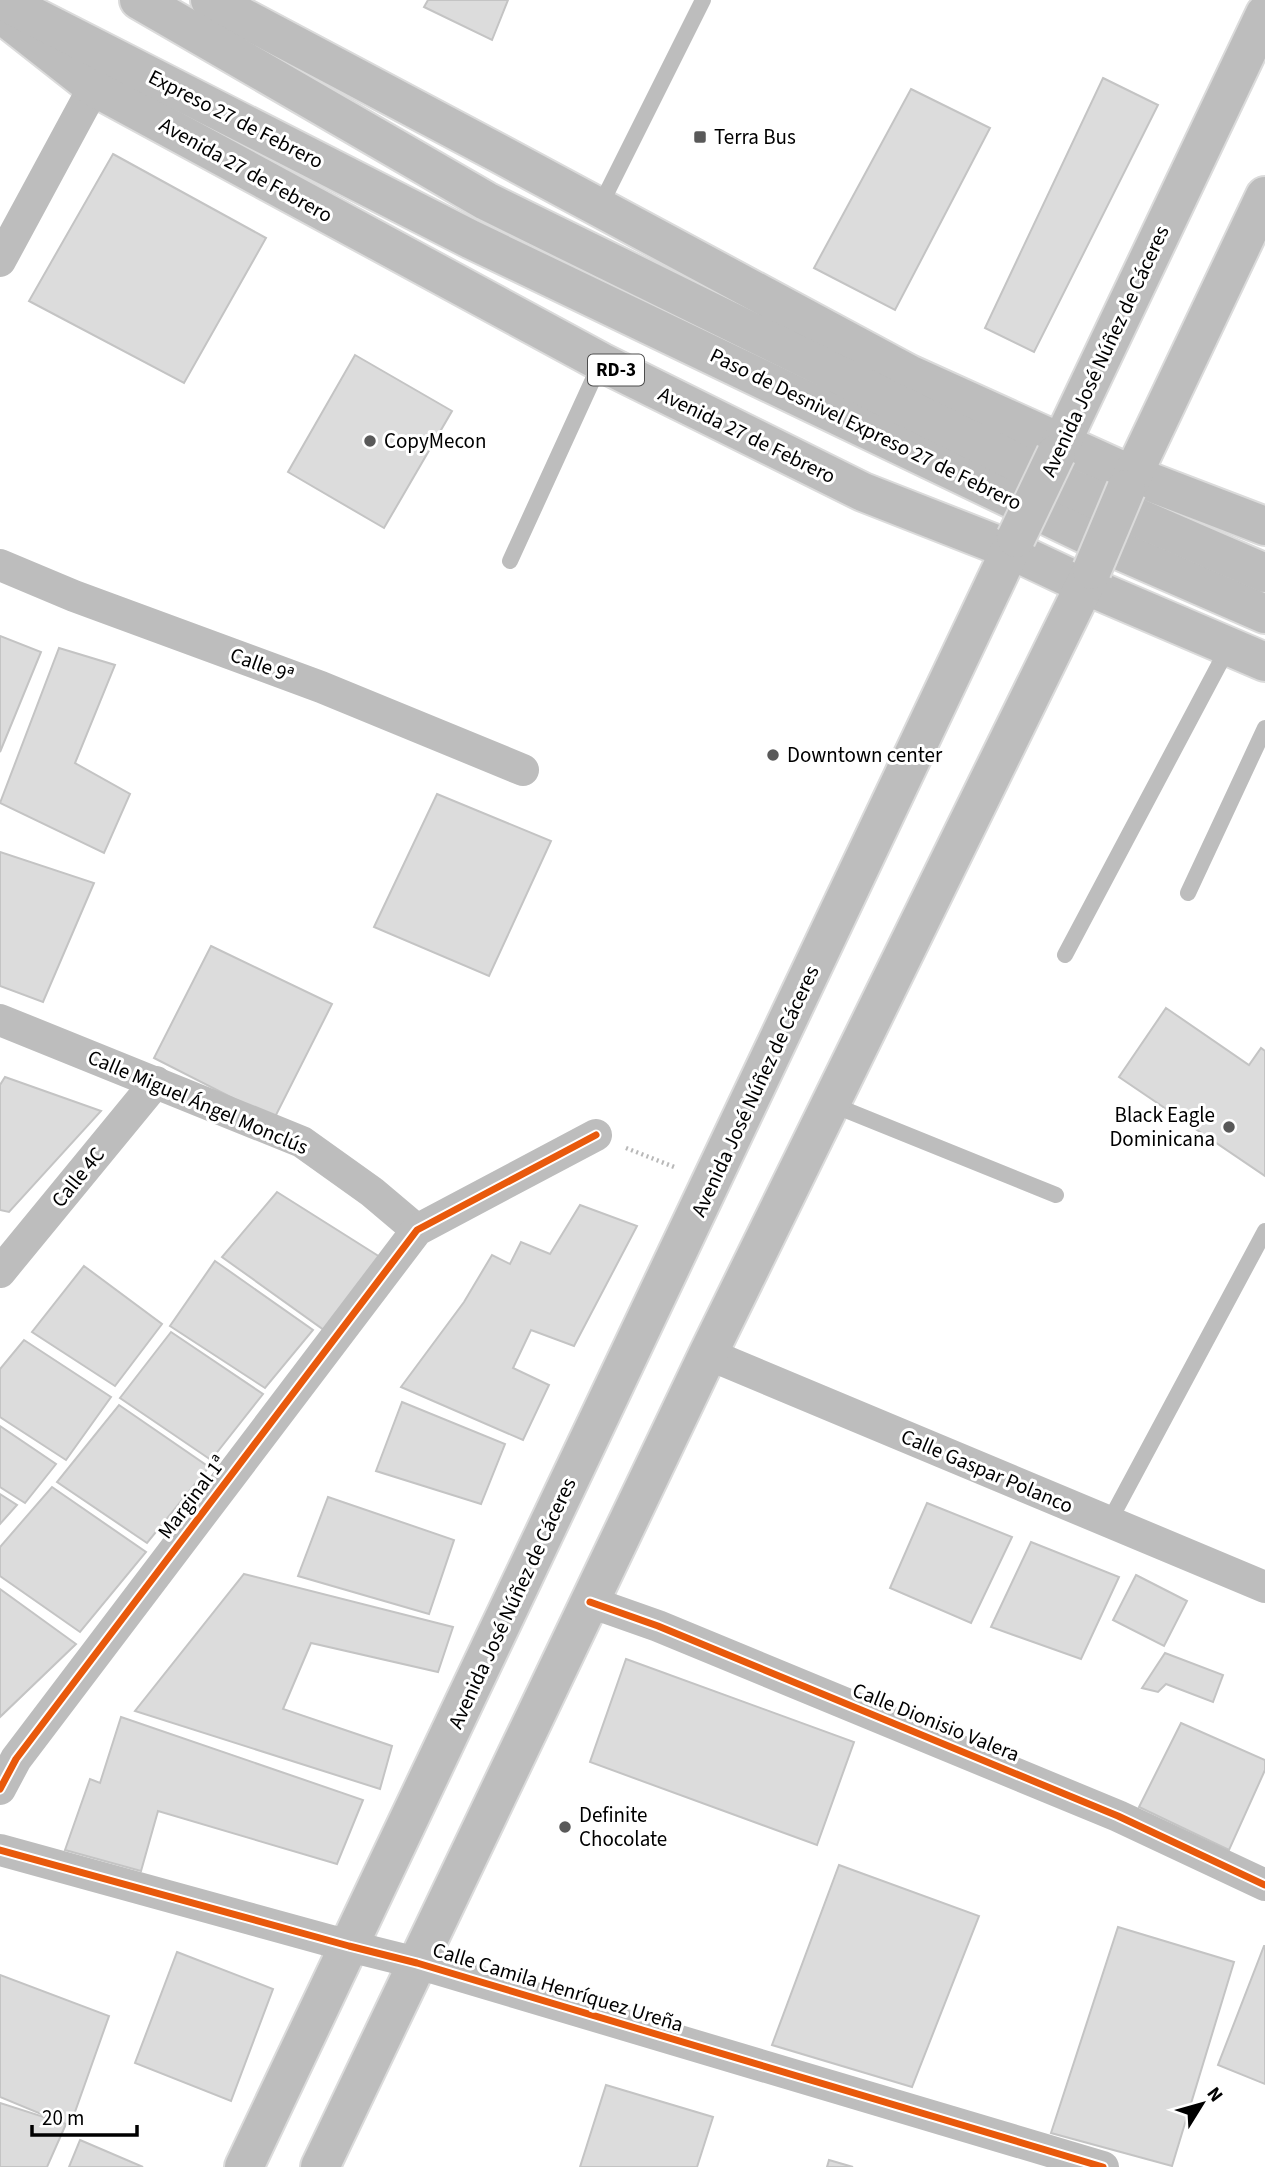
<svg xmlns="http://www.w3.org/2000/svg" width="1265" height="2167" viewBox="0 0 1265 2167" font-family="'Source Sans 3',sans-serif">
<rect width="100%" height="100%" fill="#fff"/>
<g fill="#dcdcdc" stroke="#c4c4c4" stroke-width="2">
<path d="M428 0H508L492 40 424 7Z"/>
<path d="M1103 78 1158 105 1034 352 985 328Z"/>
<path d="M911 89 990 128 895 310 814 268Z"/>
<path d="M113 154 266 238 184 383 29 301Z"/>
<path d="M355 355 452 411 384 528 288 472Z"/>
<path d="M0 636 41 652 0 752Z"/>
<path d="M59 648 115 665 75 763 130 794 104 853 0 803Z"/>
<path d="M437 794 551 841 489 976 374 927Z"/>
<path d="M0 852 94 883 43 1002 0 986Z"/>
<path d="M211 946 332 1004 274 1119 154 1058Z"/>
<path d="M1166 1008 1249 1065 1261 1048 1265 1051V1176L1119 1077Z"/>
<path d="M5 1077 101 1111 9 1212 0 1210V1085Z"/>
<path d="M277 1192 380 1257 324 1330 222 1257Z"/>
<path d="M580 1205 637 1226 574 1346 531 1330 513 1368 549 1385 523 1440 401 1387 464 1302 492 1255 510 1264 521 1242 550 1254Z"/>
<path d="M215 1261 313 1330 265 1388 170 1326Z"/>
<path d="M84 1266 162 1324 115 1386 32 1332Z"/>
<path d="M171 1332 263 1394 211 1460 120 1398Z"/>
<path d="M24 1340 111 1397 66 1460 0 1417V1369Z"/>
<path d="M402 1402 505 1444 481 1504 376 1471Z"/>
<path d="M119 1405 209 1467 147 1543 57 1482Z"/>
<path d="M0 1426 56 1464 25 1503 0 1487Z"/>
<path d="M52 1487 146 1552 80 1632 0 1576V1547Z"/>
<path d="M0 1494 17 1505 0 1524Z"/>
<path d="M328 1497 454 1540 429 1614 298 1576Z"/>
<path d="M927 1503 1012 1537 971 1623 890 1588Z"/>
<path d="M1031 1542 1119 1577 1081 1659 991 1627Z"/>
<path d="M244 1574 453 1627 438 1672 311 1643 283 1709 392 1746 380 1789 135 1711Z"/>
<path d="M1136 1575 1187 1601 1164 1646 1113 1620Z"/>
<path d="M0 1589 76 1644 0 1717Z"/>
<path d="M1165 1653 1223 1675 1213 1702 1166 1684 1158 1692 1142 1688Z"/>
<path d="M626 1659 854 1742 817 1845 590 1762Z"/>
<path d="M121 1717 363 1800 337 1864 158 1811 141 1871 65 1850 90 1779 100 1783Z"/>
<path d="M1181 1723 1265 1760V1770L1229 1850 1139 1807Z"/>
<path d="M839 1865 979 1916 912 2087 772 2045Z"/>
<path d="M1118 1927 1234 1962 1172 2166 1051 2133Z"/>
<path d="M1264 1946H1265V2084L1218 2065Z"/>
<path d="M177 1952 273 1989 231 2101 135 2063Z"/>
<path d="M0 1975 109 2016 70 2126 0 2097Z"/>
<path d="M606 2085 713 2117 697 2167H580Z"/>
<path d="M0 2103 66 2124 47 2167H0Z"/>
<path d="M80 2140 143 2167H69Z"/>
<path d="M829 2160 853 2167H827Z"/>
</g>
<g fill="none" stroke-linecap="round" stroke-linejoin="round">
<g stroke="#dbdbdb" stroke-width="42">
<g id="primary">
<path d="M210 0 500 154 909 374 1132 475 1265 526"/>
<path d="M0 13 94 87 601 362 863 492 1011 550 1085 585 1265 662"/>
<path d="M1056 454 1265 14"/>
<path d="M1126 489 1265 196"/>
<path d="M244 2167 1016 538"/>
<path d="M320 2167 708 1354 1092 570"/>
</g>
</g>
<g stroke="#dbdbdb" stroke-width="42">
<g id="motorway">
<path d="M1 0 470 239 1118 550 1265 614"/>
<path d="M139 0 486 201 1065 486 1265 573"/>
</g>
</g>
<path stroke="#b8b8b8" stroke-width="4.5" stroke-dasharray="2 3.5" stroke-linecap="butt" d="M626 1148 677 1168"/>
<g stroke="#bdbdbd" stroke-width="16">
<path d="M599 208 703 0"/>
<path d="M510 561 601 362"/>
<path d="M1188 893 1265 728"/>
<path d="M1065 955 1229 646"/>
<path d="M831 1104 1056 1195"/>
<path d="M1109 1522 1265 1231"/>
</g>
<g stroke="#bdbdbd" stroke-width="32">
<path d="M0 261 94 87"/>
<path d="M0 565 74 596 321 687 523 770"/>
<path d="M0 1020 302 1142 372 1192 417 1230"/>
<path d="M0 1272 156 1082"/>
<path d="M708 1354 1265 1587"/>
<path d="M590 1602 658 1626 1118 1816 1265 1885"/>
<path d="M0 1789 16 1759 417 1230 596 1135"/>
<path d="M0 1850 349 1946 417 1963 1103 2167"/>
</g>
<use href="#primary" stroke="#bdbdbd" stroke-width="38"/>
<use href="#motorway" stroke="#bdbdbd" stroke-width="38"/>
<g stroke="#dbdbdb" stroke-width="42" stroke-linecap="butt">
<g id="primary-bridge">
<path d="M1016 538 1056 454"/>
<path d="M1092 570 1126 489"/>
</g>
</g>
<use href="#primary-bridge" stroke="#bdbdbd" stroke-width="38"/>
<g stroke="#fff" stroke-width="11">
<g id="cycleway">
<path d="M590 1602 658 1626 1118 1816 1265 1885"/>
<path d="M0 1789 16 1759 417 1230 596 1135"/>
<path d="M0 1850 349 1946 417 1963 1103 2167"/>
</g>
</g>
<use href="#cycleway" stroke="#e8590c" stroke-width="7"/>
</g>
<g fill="#595959" stroke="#fff" stroke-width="2.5">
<rect x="693" y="130" width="14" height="14" rx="3.5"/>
<circle cx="370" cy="441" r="7"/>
<circle cx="773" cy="755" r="7"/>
<circle cx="1229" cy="1127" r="7"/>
<circle cx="565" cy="1827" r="7"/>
</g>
<g text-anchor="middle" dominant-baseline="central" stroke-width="6" stroke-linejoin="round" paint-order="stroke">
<rect fill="#fff" stroke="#4c4c4c" stroke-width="2" x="588" y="354.5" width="56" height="31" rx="5"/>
<g font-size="19" font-weight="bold" fill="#000">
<text x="616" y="370">RD-3</text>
</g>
<g font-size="21" fill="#000" stroke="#fff">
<text transform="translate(236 119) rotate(27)">Expreso 27 de Febrero</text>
<text transform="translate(246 170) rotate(29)">Avenida 27 de Febrero</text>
<text transform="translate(1105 351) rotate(-65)">Avenida José Núñez de Cáceres</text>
<text transform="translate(866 429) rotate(26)">Paso de Desnivel Expreso 27 de Febrero</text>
<text transform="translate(747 435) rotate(26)">Avenida 27 de Febrero</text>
<text transform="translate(262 665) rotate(20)">Calle 9ª</text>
<text transform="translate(755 1091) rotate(-65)">Avenida José Núñez de Cáceres</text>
<text transform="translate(198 1102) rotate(23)">Calle Miguel Ángel Monclús</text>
<text transform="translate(78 1177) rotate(-51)">Calle 4C</text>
<text transform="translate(987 1471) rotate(23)">Calle Gaspar Polanco</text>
<text transform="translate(192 1497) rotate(-53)">Marginal 1ª</text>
<text transform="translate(512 1603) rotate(-65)">Avenida José Núñez de Cáceres</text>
<text transform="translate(936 1722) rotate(22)">Calle Dionisio Valera</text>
<text transform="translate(558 1987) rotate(17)">Calle Camila Henríquez Ureña</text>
</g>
<g font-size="21" fill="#000" stroke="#fff" text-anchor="start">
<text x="714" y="137">Terra Bus</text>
<text x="384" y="441">CopyMecon</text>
<text x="787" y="755">Downtown center</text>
<text x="1215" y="1115" text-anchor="end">Black Eagle<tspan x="1215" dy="24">Dominicana</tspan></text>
<text x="579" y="1815">Definite<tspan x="579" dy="24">Chocolate</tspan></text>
</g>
</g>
<g transform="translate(1202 2104) rotate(53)" stroke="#ffffff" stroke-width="5" paint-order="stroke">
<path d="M0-5L12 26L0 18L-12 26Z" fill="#000000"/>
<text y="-10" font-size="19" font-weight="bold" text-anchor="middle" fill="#000000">N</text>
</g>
<path d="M32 2125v10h105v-10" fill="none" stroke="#000000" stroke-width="3.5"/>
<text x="42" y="2125" font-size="21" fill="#000000" stroke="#ffffff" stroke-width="5" paint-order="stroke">20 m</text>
</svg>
